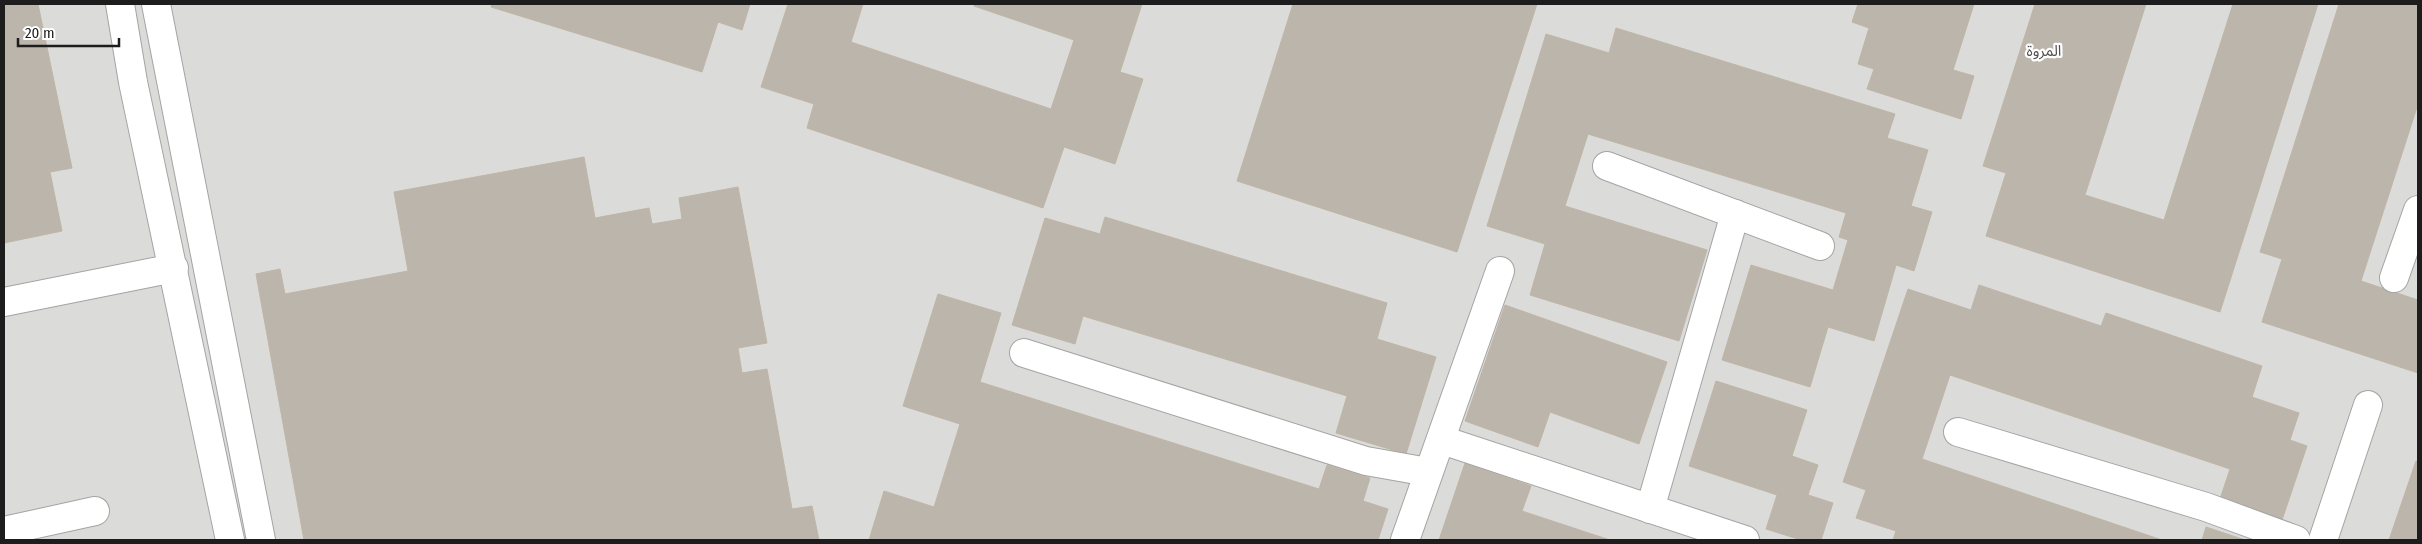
<svg xmlns="http://www.w3.org/2000/svg" width="2422" height="544" viewBox="0 0 2422 544" font-family="'Fira Sans Condensed','Noto Sans Arabic',sans-serif">
<rect width="100%" height="100%" fill="#efede3"/>
<rect fill="#dbdbda" x="4" y="4" width="2414" height="536"/>
<g fill="#bbb5ac" stroke="#c0b5a5">
<path d="M4 4H38L72 168 50 172 62 231 4 243Z"/>
<path d="M492 4H750L742 30 718 22 702 72 491 7Z"/>
<path d="M788 4H863L851 42 1051 109 1074 40 974 6 975 4H1142L1120 72 1143 79 1115 164 1064 147 1043 208 807 128 814 104 761 87Z"/>
<path d="M1293 4H1537L1457 252 1237 181Z"/>
<path d="M1858 4H1974L1953 70 1974 76 1961 119 1867 89 1874 69 1858 64 1869 28 1852 22Z"/>
<path d="M2035 4H2146L2085 195 2164 220 2233 4H2318L2220 312 1986 236 2006 173 1983 166Z"/>
<path d="M2339 4H2418V104L2361 281 2418 300V373L2262 322 2282 259 2260 252Z"/>
<path d="M1616 28 1895 114 1887 138 1928 150 1911 206 1932 212 1914 271 1896 265 1874 341 1828 327 1810 387 1722 360 1751 265 1833 290 1848 240 1839 237 1846 213 1588 134 1565 206 1707 250 1679 341 1530 295 1545 244 1487 226 1546 34 1609 53Z"/>
<path d="M584 157 595 218 649 208 652 224 682 219 679 198 738 187 767 343 738 348 742 373 767 369 792 509 812 506 819 540H304L256 274 280 269 285 294 408 271 394 192Z"/>
<path d="M1105 217 1387 303 1377 339 1436 357 1406 454 1336 433 1347 396 1083 316 1075 344 1012 325 1045 218 1100 234Z"/>
<path d="M1979 285 2101 326 2106 313 2262 366 2252 397 2299 413 2290 440 2307 446 2282 520 2220 499 2230 469 1950 375 1922 459 2162 540H1893L1896 531 1856 518 1866 490 1843 482 1908 289 1971 310Z"/>
<path d="M938 294 1001 313 980 382 1319 489 1327 465 1370 478 1363 501 1388 509 1378 540H869L884 491 934 507 960 424 903 406Z"/>
<path d="M1505 305 1667 362 1639 444 1550 412 1538 447 1465 421Z"/>
<path d="M1716 381 1807 410 1792 456 1818 465 1808 495 1833 503 1821 540H1801L1766 529 1777 495 1689 466Z"/>
<path d="M2416 461 2418 462V540H2389Z"/>
<path d="M1465 463 1531 486 1522 511 1610 540H1439Z"/>
<path d="M2206 527 2245 540H2202Z"/>
</g>
<g fill="none" stroke-linecap="round" stroke-linejoin="round">
<g stroke="#a4a4a4" stroke-width="30">
<g id="minor">
<path d="M120 4 133 82 230 540"/>
<path d="M156 4 261 540"/>
<path d="M1607 166 1820 246"/>
<path d="M2394 278 2418 210"/>
<path d="M4 302 174 268"/>
<path d="M1024 353 1366 461 1428 472"/>
<path d="M1958 432 2206 507 2296 540"/>
<path d="M1442 440 1745 540"/>
<path d="M1650 509 1735 214"/>
<path d="M4 531 95 511"/>
<path d="M1405 540 1500 271"/>
<path d="M2323 540 2368 405"/>
</g>
</g>
<use href="#minor" stroke="#fff" stroke-width="28"/>
</g>
<g text-anchor="middle" dominant-baseline="central" stroke-width="4.5" stroke-linejoin="round" paint-order="stroke">
<g font-size="15" fill="#505050" stroke="#fff">
<text x="2044" y="51">المروة</text>
</g>
</g>
<rect width="2422" height="544" fill="none" stroke="#1d1d1d" stroke-width="10"/>
<path d="M18 38v8h101v-8" fill="none" stroke="#1d1d1d" stroke-width="2.5"/>
<text x="25" y="38" font-size="15" fill="#1d1d1d" stroke="#ffffff" stroke-width="4" paint-order="stroke">20 m</text>
</svg>
